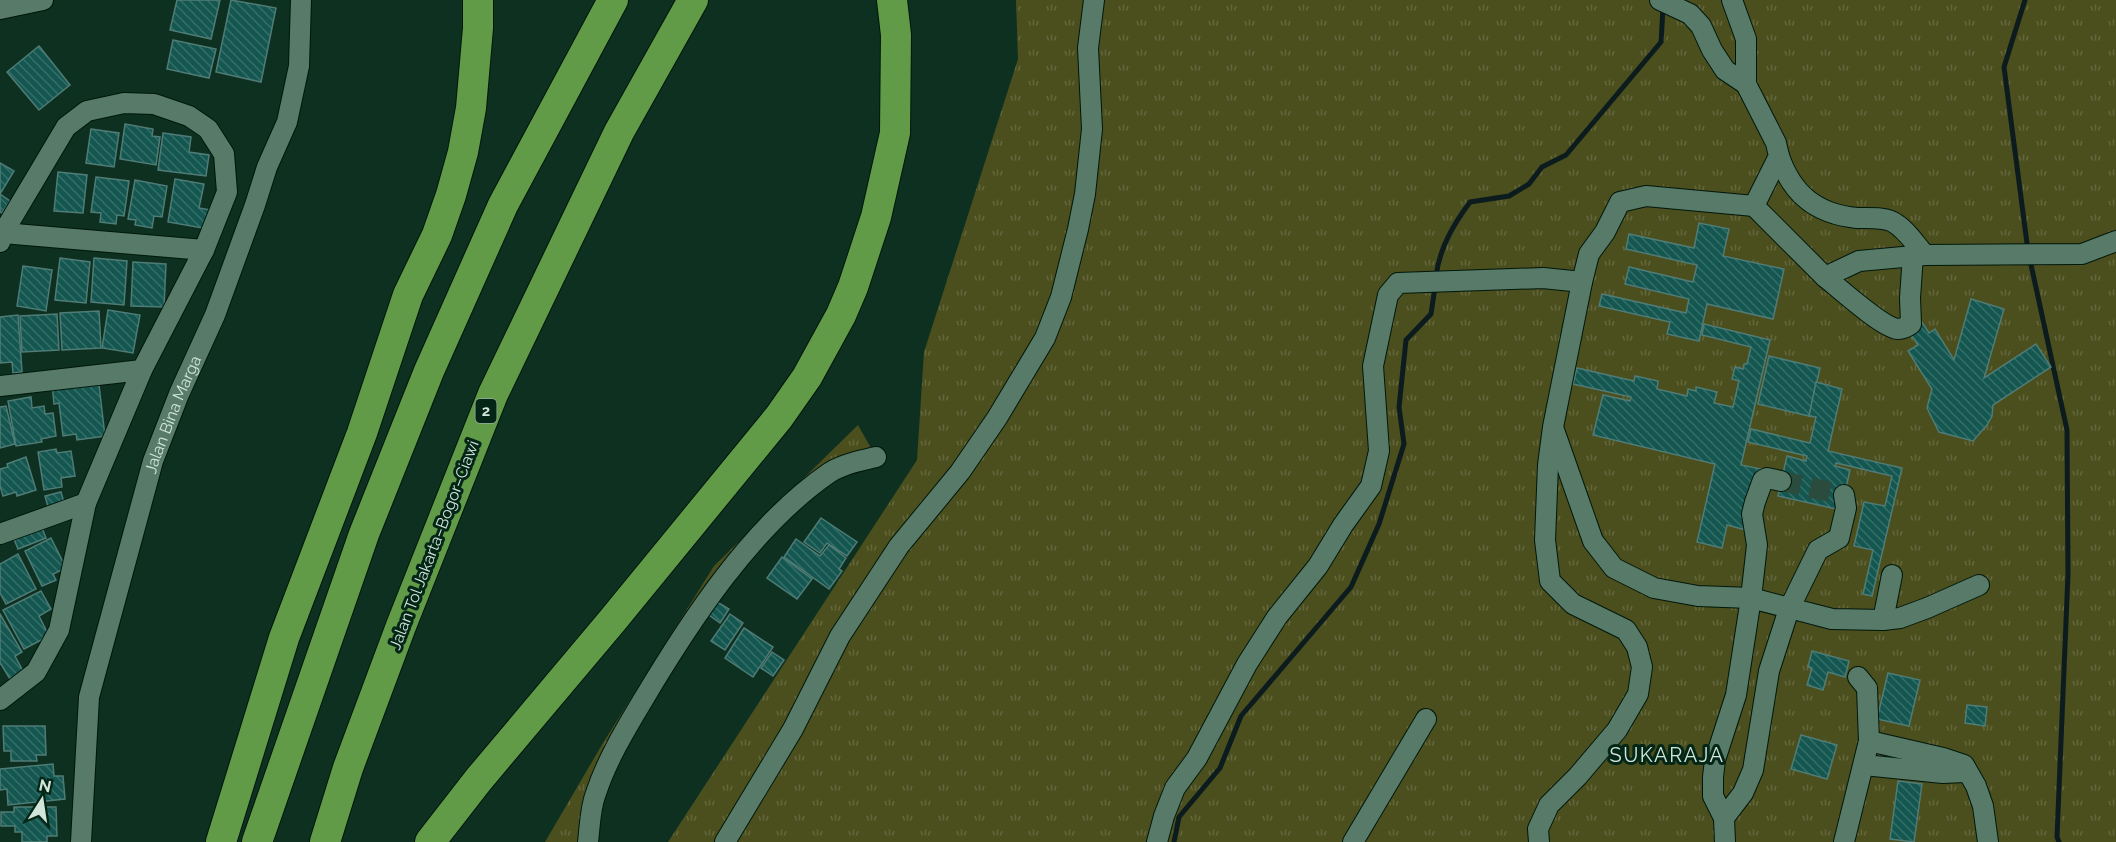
<svg xmlns="http://www.w3.org/2000/svg" width="2116" height="842" viewBox="0 0 2116 842" font-family="Raleway,sans-serif">
<defs>
<pattern id="grass-tufts" width="24" height="20" patternUnits="userSpaceOnUse" patternTransform="scale(1.5)"><rect width="24" height="20" fill="#4b4e1d"/><path d="M3 7l-1-3M5 7V3M7 7l1-3M15 17l-1-3M17 17v-4M19 17l1-3" fill="none" stroke="#64673d"/></pattern>
<pattern id="building-back-hatch" width="6" height="6" patternUnits="userSpaceOnUse" patternTransform="scale(1.5)"><rect width="6" height="6" fill="#145650"/><path d="M-1 5l2 2M0 0l6 6M5-1l2 2" fill="none" stroke="#356e69"/></pattern>
</defs>
<rect width="100%" height="100%" fill="#0d3021"/>
<g fill="url(#grass-tufts)">
<path d="M1016 0H2116V842H668L917 460 924 352 1018 59Z"/>
<path d="M858 425 876 457 848 464 763 531 616 746 588 842H545L603 743 714 566Z"/>
</g>
<g fill="none" stroke-linecap="round" stroke-linejoin="round">
<g stroke="#0c1c1e" stroke-width="5">
<path d="M2025 0 2004 67 2028 251 2067 430 2068 574 2057 837 2059 842"/>
<path d="M1436 277C1439 249 1453 225 1470 202L1509 196 1529 184 1542 167 1566 155 1661 42 1663 8"/>
<path d="M1174 842 1179 817 1220 768 1241 716 1351 587 1379 524 1404 444 1399 407 1406 340 1431 314 1435 287"/>
</g>
</g>
<g fill="url(#building-back-hatch)" stroke="#507c76" stroke-width="1.5">
<path d="M177 0H220L211 39 170 30Z"/>
<path d="M231 0 276 8 261 82 216 72Z"/>
<path d="M173 40 216 49 209 78 167 69Z"/>
<path d="M39 46 70 85 39 110 7 72Z"/>
<path d="M125 124 153 129 152 136 160 137 156 165 120 159Z"/>
<path d="M91 129 119 133 114 167 86 163Z"/>
<path d="M163 133 191 137 189 152 209 155 206 176 158 170Z"/>
<path d="M0 163 14 171 0 194Z"/>
<path d="M58 172 87 175 83 213 54 211Z"/>
<path d="M96 177 129 181 124 216 117 215 116 224 100 222 101 213 91 212Z"/>
<path d="M175 179 204 184 199 208 211 210 208 229 168 222Z"/>
<path d="M135 180 167 186 162 217 154 216 152 228 135 225 136 220 128 219Z"/>
<path d="M0 194 10 201 2 213 0 212Z"/>
<path d="M1699 223 1729 229 1723 256 1784 269 1773 319 1707 304 1699 341 1667 334 1670 322 1599 306 1602 294 1686 313 1689 299 1625 284 1629 267 1693 282 1697 265 1626 249 1629 234 1694 248Z"/>
<path d="M60 258 90 262 86 303 55 300Z"/>
<path d="M94 258 127 261 124 305 91 302Z"/>
<path d="M133 262 166 264 164 307 131 306Z"/>
<path d="M23 266 52 270 46 311 17 306Z"/>
<path d="M1971 299 2004 309 1984 378 2036 344 2051 367 1993 405 1992 416 1987 425 1973 441 1939 432 1927 408 1932 389 1908 351 1918 345 1904 324 1918 316 1929 333 1935 329 1954 360Z"/>
<path d="M108 310 140 315 133 353 102 348Z"/>
<path d="M99 311 101 348 62 350 60 313Z"/>
<path d="M57 314 59 350 22 352 20 316Z"/>
<path d="M18 315 22 372 13 373 12 362 0 363V317Z"/>
<path d="M1704 324 1770 340 1741 465 1761 469 1746 530 1727 525 1722 548 1697 542 1715 464 1593 435 1603 395 1630 401 1631 397 1573 384 1577 368 1634 381 1635 376 1658 381 1657 389 1687 396 1688 389 1696 391V387L1717 392 1714 403 1733 407 1739 381 1732 379 1735 367 1743 369 1744 364H1747L1751 347 1702 335Z"/>
<path d="M1769 356 1820 368 1809 416 1758 404Z"/>
<path d="M74 381 75 388 99 385 105 436 77 440 76 434 63 436 59 403 54 404 52 384Z"/>
<path d="M1816 382 1842 389 1828 451 1902 468 1872 596 1863 594 1873 550 1854 546 1864 502 1885 506 1892 476 1836 463 1835 466 1850 470 1841 510 1778 496 1787 456 1806 461 1807 456 1748 442 1751 429 1810 443 1816 417 1809 416Z"/>
<path d="M31 397 32 408 44 406 45 414 53 413 56 436 41 439 42 442 16 446 8 401Z"/>
<path d="M6 406 15 444 0 448V407Z"/>
<path d="M56 449 57 453 71 451 75 476 61 478 62 487 44 490 38 452Z"/>
<path d="M26 457 36 490 17 496 16 492 3 496 0 486V469L8 467 7 464Z"/>
<path d="M61 492 66 510 50 514 45 496Z"/>
<path d="M821 518 857 542 847 556 827 543 820 553 804 542Z"/>
<path d="M40 523 46 538 18 549 12 534Z"/>
<path d="M51 538 66 568 53 574 56 580 42 586 25 551Z"/>
<path d="M796 539 820 556 829 545 846 558 839 569 842 571 829 589 784 557Z"/>
<path d="M18 554 36 589 6 604 0 593V564Z"/>
<path d="M782 557 812 579 797 599 767 578Z"/>
<path d="M41 591 51 609 39 616 49 636 24 649 3 610Z"/>
<path d="M717 602 729 609 720 623 709 615Z"/>
<path d="M0 614 22 652 15 656 23 671 10 679 1 664H0Z"/>
<path d="M730 614 743 623 725 650 711 641Z"/>
<path d="M744 628 773 647 753 677 725 658Z"/>
<path d="M1812 651 1849 661 1845 677 1828 672 1823 690 1807 685 1812 668 1808 667Z"/>
<path d="M772 652 784 660 773 676 761 668Z"/>
<path d="M1888 673 1920 680 1909 726 1877 719Z"/>
<path d="M1967 705 1987 707 1985 726 1965 723Z"/>
<path d="M3 726H45L46 755H36L37 761H11V751H4Z"/>
<path d="M1801 735 1837 745 1827 779 1791 769Z"/>
<path d="M53 764 54 776H63L65 799 8 805 7 789 0 790V769Z"/>
<path d="M1898 781 1922 784 1914 842 1890 839Z"/>
<path d="M14 807H56L57 836H47V842H22V832H15V826H1V812H14Z"/>
</g>
<g fill="none" stroke-linecap="round" stroke-linejoin="round">
<path stroke="#2b4b3d" stroke-width="20" stroke-dasharray="20 10" stroke-linecap="butt" d="M1781 481 1844 495"/>
<g stroke="#00170c" stroke-width="22">
<g id="minor">
<path d="M1660 0 1690 14 1701 26 1712 50 1725 70 1746 84"/>
<path d="M1732 0 1746 39V84L1776 143 1779 156 1754 206 1825 277 1859 261 1925 255 2082 254 2116 241"/>
<path d="M0 9 43 0"/>
<path d="M1779 156C1792 194 1816 214 1857 218 1867 218 1884 217 1893 222 1906 229 1915 244 1925 255"/>
<path d="M3 233 204 250"/>
<path d="M0 242 3 233 66 127 87 111 124 103 154 104 189 116 208 129 224 154 227 192 204 250 142 370 86 503 59 630 36 672 0 700"/>
<path d="M1825 277C1839 288 1883 328 1898 329 1903 329 1907 327 1911 324L1910 298 1913 255"/>
<path d="M0 386 142 370"/>
<path d="M1554 430 1593 541 1614 568 1654 588 1698 596 1751 598 1832 619 1883 620 1900 618 1927 608 1979 585"/>
<path d="M0 534 86 503"/>
<path d="M1883 620 1892 575"/>
<path d="M1869 741 1943 758 1964 765 1976 786 1983 806 1988 842"/>
<path d="M1864 765 1943 773 1964 772 1966 769"/>
<path d="M1724 818 1713 796V777L1715 760 1736 695 1751 598 1757 545 1752 514 1755 502 1763 480 1767 478 1781 481"/>
<path id="s1" d="M81 842 89 697 153 461 179 394 215 315 255 205 267 167 287 122 299 66 301 0"/>
<path d="M588 842C590 826 590 808 596 793 607 760 625 730 643 700 690 621 752 526 829 473 842 464 860 461 876 457"/>
<path d="M725 842 793 729 840 636 899 546 960 472 997 418 1045 338 1061 297 1078 229 1085 194 1092 129 1088 48 1094 0"/>
<path d="M1157 842 1164 816 1175 788 1197 758 1247 664 1277 617 1318 566 1343 525 1371 486 1379 451 1373 366 1388 295 1398 283 1543 278 1582 282"/>
<path d="M1353 842 1426 719"/>
<path d="M1539 842 1538 829 1549 805 1578 776 1617 730 1638 694 1642 667 1637 647 1626 630 1573 604 1550 581 1545 540 1548 465 1553 427 1582 282 1589 254 1605 232 1620 202 1646 196 1754 206"/>
<path d="M1725 842 1724 818 1743 793 1753 770 1769 671 1789 609 1818 550 1839 538 1846 508 1844 495"/>
<path d="M1844 842 1869 741 1867 688 1858 677"/>
</g>
</g>
<g stroke="#00170c" stroke-width="32">
<g id="highway">
<path d="M221 842 284 638 362 433 408 295 437 235 451 195 463 152 471 108 478 28V0"/>
<path d="M257 842 364 534 429 371 503 205 613 0"/>
<path d="M325 842 348 768 401 626 493 394 619 132 693 0"/>
<path d="M430 842 479 779 612 621 779 417 807 377 841 315 853 287 876 217 895 133 896 35 892 0"/>
</g>
</g>
<use href="#minor" stroke="#577b68" stroke-width="20"/>
<use href="#highway" stroke="#629b47" stroke-width="30"/>
</g>
<g text-anchor="middle" dominant-baseline="central" stroke-width="6" stroke-linejoin="round" paint-order="stroke">
<rect fill="#032617" stroke="#94aca0" stroke-width="1.5" x="475.5" y="399" width="21" height="24" rx="4.5"/>
<g font-size="15" font-weight="bold" fill="#d2e5da">
<text x="486" y="411">2</text>
</g>
<g font-size="16" fill="#d2e5da" stroke="#032617">
<text stroke="none"><textPath href="#s1" startOffset="440">Jalan Bina Marga</textPath></text>
<text transform="translate(434 545) rotate(-69)">Jalan Tol Jakarta–Bogor–Ciawi</text>
</g>
<g font-size="20" letter-spacing="1.5" fill="#d2e5da" stroke="#032617">
<text x="1667" y="755">SUKARAJA</text>
</g>
</g>
<g transform="translate(42 800) rotate(12)" stroke="#032617" stroke-width="4.5" paint-order="stroke">
<path d="M0-4.5L10 22L0 15L-10 22Z" fill="#d2e5da"/>
<text y="-9" font-size="16" font-weight="bold" text-anchor="middle" fill="#d2e5da">N</text>
</g>
</svg>
